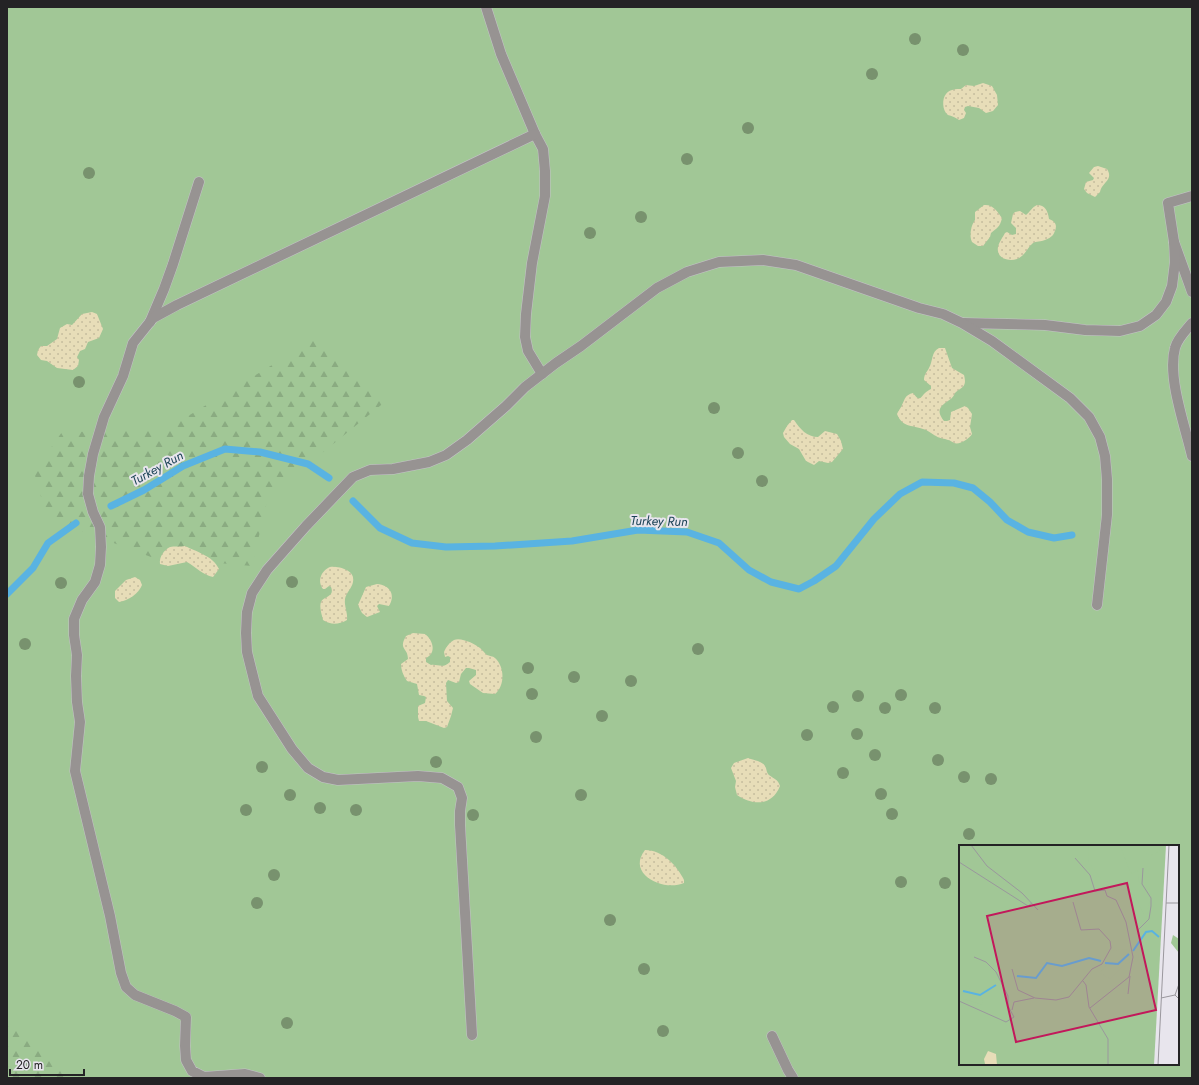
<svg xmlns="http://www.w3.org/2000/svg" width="1199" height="1085" viewBox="0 0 1199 1085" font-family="Jost,sans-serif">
<defs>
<pattern id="forest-firs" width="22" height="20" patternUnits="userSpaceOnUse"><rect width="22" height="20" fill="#a1c796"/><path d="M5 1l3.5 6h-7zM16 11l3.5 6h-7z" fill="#8aab81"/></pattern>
<pattern id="sand-dots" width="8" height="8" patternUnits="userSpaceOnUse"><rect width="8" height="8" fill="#e7ddb8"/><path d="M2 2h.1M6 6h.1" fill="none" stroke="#c6bd9e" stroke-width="1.8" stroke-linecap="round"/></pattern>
</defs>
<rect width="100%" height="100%" fill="#e8e5ed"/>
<path fill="#a1c796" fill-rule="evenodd" d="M7 7H1192V1078H7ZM960 846H1178V1064H960Z"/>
<g fill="url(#forest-firs)">
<path d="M313 340 386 401 268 497 252 566 151 557 47 518 34 472 62 432 165 430Z"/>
<path d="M7 1021 81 1078H7Z"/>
</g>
<g fill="url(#sand-dots)">
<path d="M983 83 992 86 997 95 998 105 993 111 986 113 979 108 968 106 965 107 964 110 966 113 964 118 959 120C957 118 949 115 948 115 942 111 942 98 946 94 950 89 956 89 961 89L966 85 974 86Z"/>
<path d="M1098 166 1107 169C1114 180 1102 182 1100 192L1095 197 1087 193 1084 189 1086 182 1093 180 1094 178 1089 173 1094 167Z"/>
<path d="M984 205C993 204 998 212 1002 218 1000 227 997 228 991 233L990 237 983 246H978L972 242C969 236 971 225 975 220V212Z"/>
<path d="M1037 205C1045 205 1048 211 1049 219 1058 222 1057 228 1053 235 1051 237 1048 239 1045 240 1041 242 1036 241 1033 243 1027 248 1025 256 1017 259 1008 262 996 258 998 247 999 242 1003 237 1005 233L1007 232 1012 235 1016 234V228L1011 223 1013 214 1015 212 1020 211 1026 215C1030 212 1032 207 1037 205Z"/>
<path d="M92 312 97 314 103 329 99 338 88 342 85 349 80 351 77 357 79 360 78 366 73 370 57 368 47 361 41 360 37 355 38 350 41 346H47L57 339 60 328 67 324 72 325 82 314Z"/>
<path d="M939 348H945L952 368 964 375C967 387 963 386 955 393 955 394 952 398 952 398 943 405 934 408 944 421H947L950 420 951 412 965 406 968 408 972 414 970 427 972 434C969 439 960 445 954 443 952 442 950 440 948 440 944 438 940 439 936 436 932 434 928 430 923 429 911 425 902 427 897 414 898 411 901 408 902 405 905 399 905 395 913 393 920 402 920 398 925 393 927 391 929 390 931 389V386L924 380C924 374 927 372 929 368 933 361 931 352 939 348Z"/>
<path d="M792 420H794C800 429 807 437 818 437L825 431 837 434 841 441 843 449 832 462 828 463 819 461 814 465 806 461 799 449 790 444 784 437 783 433 787 426Z"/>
<path d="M185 546C197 552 213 556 219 569L213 577C203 575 196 567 187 562L168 566 160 564C159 557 164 550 170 547 174 546 181 547 185 546Z"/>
<path d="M330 567C338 566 356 570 353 582 352 588 346 593 345 599 344 606 348 613 347 620 338 625 331 625 323 620 322 615 319 607 321 602 324 596 335 597 331 587L329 586 325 589H323C317 581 321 571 330 567Z"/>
<path d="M135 577 140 580 142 585C139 593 128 601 119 602L115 598V591L126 580Z"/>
<path d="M377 584C390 585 396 595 389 606L379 604 377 606 380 612 367 617 362 613 358 605 366 587Z"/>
<path d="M413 633 425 634C433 640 437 653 426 658V662L431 665C438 664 443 669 450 662V657L448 656 445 657 444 652C446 647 450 642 454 640 461 637 475 644 480 648 483 650 484 653 487 655 489 656 493 656 495 658 505 667 505 686 495 694L483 693 470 684 469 681 476 675V670L469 668H466L461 674 459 682 456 683 448 680 446 683 447 701 453 708 451 716 447 727 444 728 426 721H419L418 717V706L425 703 426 697 424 696 419 695 417 684 407 681C403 675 401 670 401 664L408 659C408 647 398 650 406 636Z"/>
<path d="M748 758C753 760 762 761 765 766 767 769 766 772 769 775 774 779 778 779 780 786 772 806 754 806 737 795L735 787 736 781 731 768 734 763Z"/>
<path d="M645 850C663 850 677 866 684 880V883C663 892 626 874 645 850Z"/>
</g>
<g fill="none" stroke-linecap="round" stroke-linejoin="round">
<g stroke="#59b3e2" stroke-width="7">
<path d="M353 501 380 528 412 543 446 547 495 546 572 541 638 530 687 532 719 543 749 570 771 582 799 589 814 581 836 566 874 519 900 494 922 482 954 483 973 488 990 502 1007 520 1028 532 1054 538 1072 535"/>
<path d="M111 506 144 490 183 466 225 449 260 452 308 464 329 478"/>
<path d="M7 594 33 568 48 543 76 523"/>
</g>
<g stroke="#c5c2c9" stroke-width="11">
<g id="minor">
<path d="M486 7 501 54 535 134 543 149 545 171V196L532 263 526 314 525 337 528 351 542 374"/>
<path d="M1192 196 1168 203 1174 242 1192 292"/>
<path d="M150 322 164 289 173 264 199 182"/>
<path d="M964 323 1045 325 1085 330 1120 331 1140 326 1156 315 1166 302 1172 286 1175 262 1174 242"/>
<path d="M1192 323C1186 330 1177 339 1175 348 1167 377 1185 426 1192 456"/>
<path d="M472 1035 460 825V811L462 798 458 787 442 778 418 776 338 780 323 777 308 768 292 749 258 696 247 652 246 633 247 612 252 593 267 570 306 526 353 477 370 470 393 469 429 462 446 455 467 440 506 406 525 387 556 363 581 346 657 288 687 272 719 262 763 260 796 265 919 308 943 314 962 323 992 341 1070 398 1089 417 1100 437 1105 456 1107 479V515L1097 605"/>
<path d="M772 1036 788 1070 793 1078"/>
<path d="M260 1078 245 1074 204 1077 192 1071 186 1060 185 1046 186 1017 175 1011 135 995 126 987 121 973 110 916 75 771 80 722 77 702 76 676 77 655 74 635V619L82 600 95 582 100 565 101 547 100 527 93 512 88 494 89 476 93 454 104 417 123 376 133 343 153 318 177 305 535 134"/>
</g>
</g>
<use href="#minor" stroke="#979392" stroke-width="10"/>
</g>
<g fill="#78926e">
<circle cx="915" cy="39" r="6"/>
<circle cx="963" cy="50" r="6"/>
<circle cx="872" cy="74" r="6"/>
<circle cx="748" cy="128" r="6"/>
<circle cx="687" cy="159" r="6"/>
<circle cx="89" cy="173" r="6"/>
<circle cx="641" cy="217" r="6"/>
<circle cx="590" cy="233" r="6"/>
<circle cx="79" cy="382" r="6"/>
<circle cx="714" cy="408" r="6"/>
<circle cx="738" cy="453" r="6"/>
<circle cx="762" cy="481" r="6"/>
<circle cx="292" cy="582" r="6"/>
<circle cx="61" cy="583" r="6"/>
<circle cx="25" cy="644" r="6"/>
<circle cx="698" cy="649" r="6"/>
<circle cx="528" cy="668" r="6"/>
<circle cx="574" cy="677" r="6"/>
<circle cx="631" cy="681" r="6"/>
<circle cx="532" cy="694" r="6"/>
<circle cx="901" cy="695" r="6"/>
<circle cx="858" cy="696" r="6"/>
<circle cx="833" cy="707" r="6"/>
<circle cx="885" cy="708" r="6"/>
<circle cx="935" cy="708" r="6"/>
<circle cx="602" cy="716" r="6"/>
<circle cx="857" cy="734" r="6"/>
<circle cx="807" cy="735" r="6"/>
<circle cx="536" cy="737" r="6"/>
<circle cx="875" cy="755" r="6"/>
<circle cx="938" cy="760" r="6"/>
<circle cx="436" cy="762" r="6"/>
<circle cx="262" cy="767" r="6"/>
<circle cx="843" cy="773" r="6"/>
<circle cx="964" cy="777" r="6"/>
<circle cx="991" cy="779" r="6"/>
<circle cx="881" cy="794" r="6"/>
<circle cx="290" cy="795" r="6"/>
<circle cx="581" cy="795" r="6"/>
<circle cx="320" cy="808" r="6"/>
<circle cx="246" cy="810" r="6"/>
<circle cx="356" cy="810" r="6"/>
<circle cx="892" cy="814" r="6"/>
<circle cx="473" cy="815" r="6"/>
<circle cx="969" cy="834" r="6"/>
<circle cx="274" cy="875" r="6"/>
<circle cx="901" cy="882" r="6"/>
<circle cx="945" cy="883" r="6"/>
<circle cx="257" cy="903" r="6"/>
<circle cx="610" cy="920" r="6"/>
<circle cx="644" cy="969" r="6"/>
<circle cx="287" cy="1023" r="6"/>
<circle cx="663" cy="1031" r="6"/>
</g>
<g text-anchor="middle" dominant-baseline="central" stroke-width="4" stroke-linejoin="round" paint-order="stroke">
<g font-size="13" font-style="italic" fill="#1b4256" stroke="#e8e5ed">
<text transform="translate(157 468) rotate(-29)">Turkey Run</text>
<text transform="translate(659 521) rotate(1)">Turkey Run</text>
</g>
</g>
<g transform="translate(959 845)">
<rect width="220" height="220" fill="#e8e5ed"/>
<path d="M0 0H207L195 220H0Z" fill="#a1c796"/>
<path d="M129 0H161L171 27 174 29 177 25 180 27 179 35 191 53 188 69H185L175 50 142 34 130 18ZM184 0H201L200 6 191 11 186 7ZM214 90 220 94V108L212 98ZM164 104 177 106 180 111 178 116 166 119 151 134 141 128 152 114V106ZM5 140 10 142 11 147 23 153 24 160 5 154 2 149 5 147 3 142Z" fill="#a1c796"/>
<path d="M29 206 37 209 38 220 26 219 25 214Z" fill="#e7ddb8"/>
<path fill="none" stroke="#59b3e2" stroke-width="2" d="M174 106 187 87 193 86 200 92M146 118 159 119 170 109M58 131 77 133 88 118 103 121 130 113 142 116M4 146 21 150 37 140"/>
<path fill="none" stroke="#9a979d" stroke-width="1" d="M12 0 28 21 63 48 79 65M116 13 131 30 136 46 146 45 148 51 157 55 167 77 174 112 170 132 131 163M0 17 69 61 73 58M207 58H220M179 85 190 74 192 61V53L183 39 184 23M53 124 59 145 76 153 97 155 110 152 133 124 143 119 152 103 151 96 140 84 122 85 114 57M124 136 127 140 130 162 149 194V220M220 139 216 150 220 154M169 149 171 131M202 153 216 150M0 156 47 177 55 172 49 161V151L37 127 27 117 15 112M53 165 55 157 75 153M199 220 210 0"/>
<path fill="#c2185b" fill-opacity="0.15" stroke="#c2185b" stroke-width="2" d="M168 38 197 165 57 197 28 71Z"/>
<rect width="220" height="220" fill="none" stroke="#242325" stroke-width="2"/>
</g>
<rect width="1199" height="1085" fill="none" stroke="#242325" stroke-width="16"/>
<path d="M10 1069v6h74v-6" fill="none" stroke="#242325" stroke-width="2"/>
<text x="16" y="1069" font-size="12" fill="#242325" stroke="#e8e5ed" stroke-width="3" paint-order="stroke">20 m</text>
</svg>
